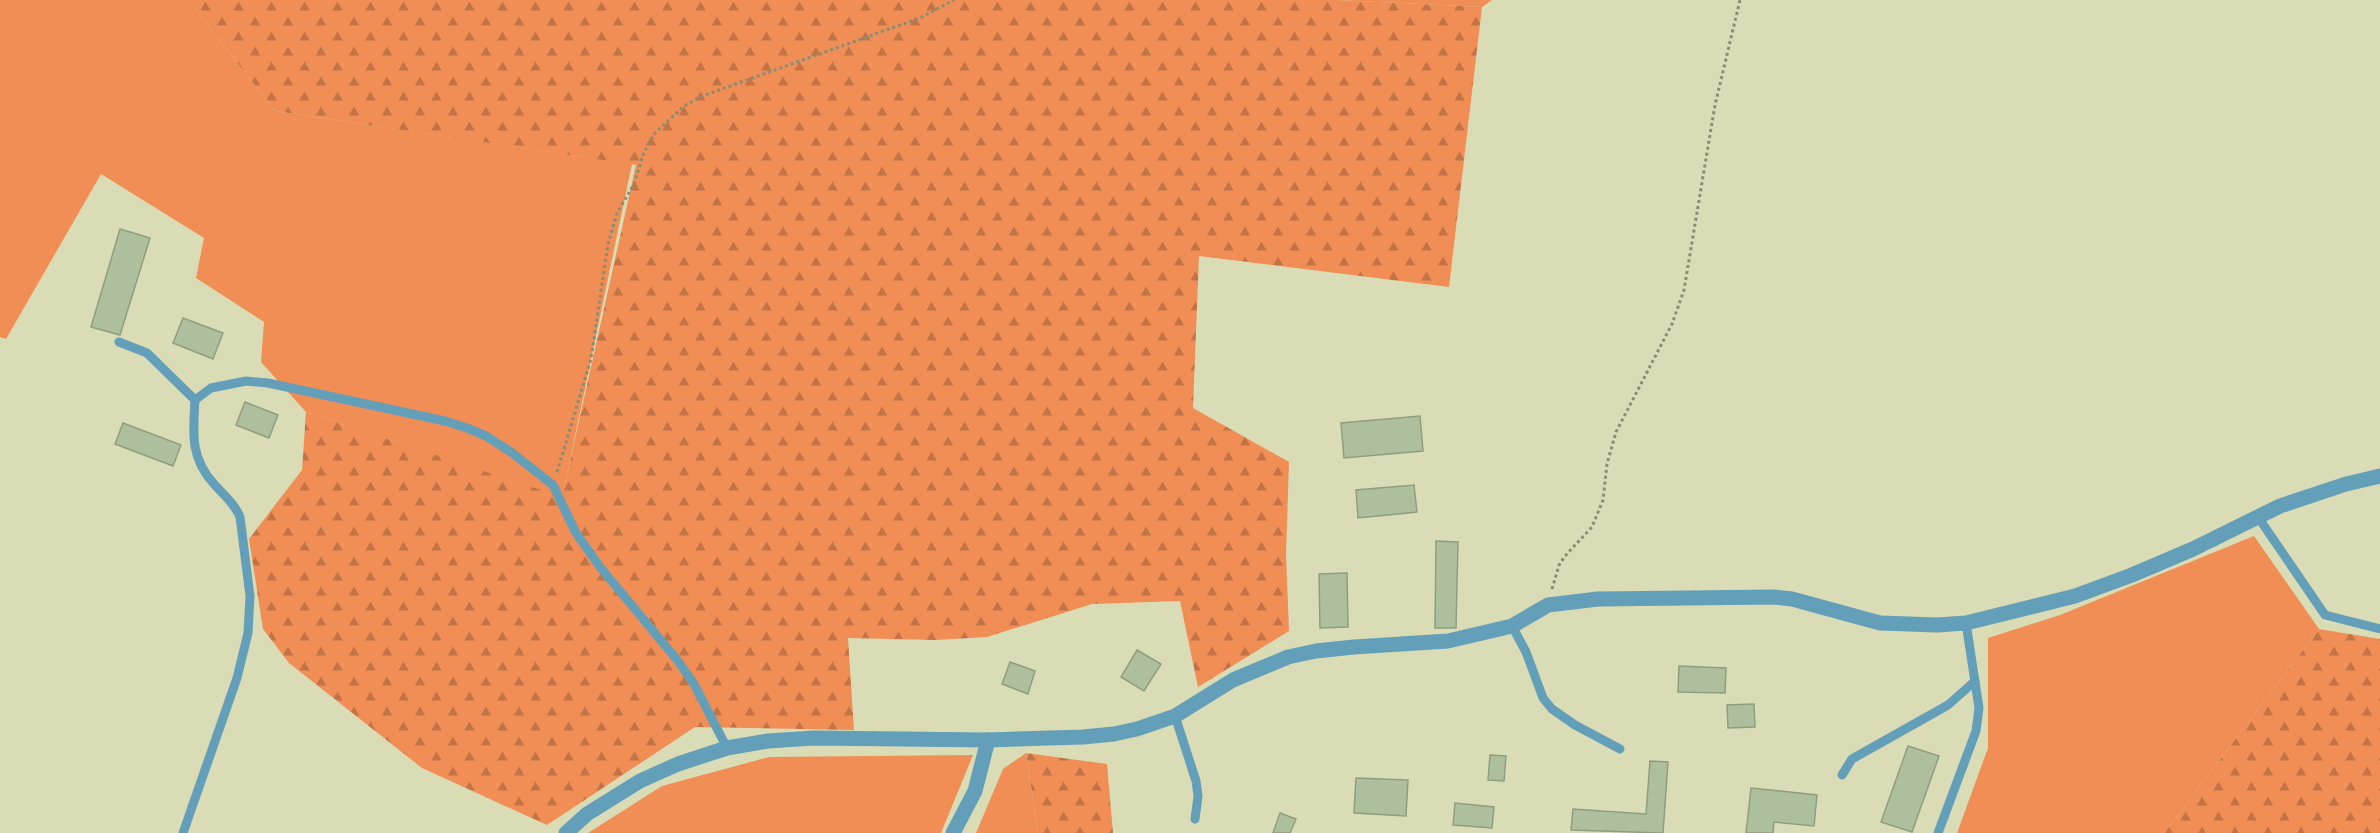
<svg xmlns="http://www.w3.org/2000/svg" width="2380" height="833" viewBox="0 0 2380 833" font-family="'Zilla Slab',serif">
<defs>
<pattern id="forest-firs" width="22" height="20" patternUnits="userSpaceOnUse" patternTransform="scale(1.5)"><rect width="22" height="20" fill="#f08e55"/><path d="M5 1l3.5 6h-7zM16 11l3.5 6h-7z" fill="#c37446"/></pattern>
</defs>
<rect width="100%" height="100%" fill="#dadcb6"/>
<g fill="#f08e55">
<path d="M0 0H188L275 111 632 164 562 498 306 412 261 362 264 322 196 278 204 238 101 174 6 339 0 337Z"/>
<path d="M1337 0H1492L1482 7Z"/>
<path d="M2254 536 2319 629 2164 833H1957L1988 748V638L2060 615Z"/>
<path d="M1026 753 1038 833H976L1003 769Z"/>
<path d="M973 755 941 833H588L662 786 769 757Z"/>
</g>
<g fill="url(#forest-firs)">
<path d="M188 0H1337L1482 7 1449 287 1199 256 1193 408 1289 462 1286 554 1289 631 1198 687 1180 601 1092 604 987 637 935 640 848 638 854 730 695 727 547 825 422 768 289 663 263 629 249 539 302 470 306 412 562 497 636 165 275 111Z"/>
<path d="M2319 629 2380 639V833H2164Z"/>
<path d="M1026 753 1107 764 1113 833H1038Z"/>
</g>
<g fill="#aebf9d" stroke="#8f9f7e" stroke-width="1.5">
<path d="M120 229 150 238 120 335 91 327Z"/>
<path d="M183 318 223 333 213 359 173 343Z"/>
<path d="M245 402 278 415 269 438 236 425Z"/>
<path d="M1420 416 1423 451 1344 458 1341 423Z"/>
<path d="M123 423 181 445 173 466 115 444Z"/>
<path d="M1414 485 1417 512 1358 518 1356 490Z"/>
<path d="M1436 541 1458 542 1456 628H1435Z"/>
<path d="M1347 573 1348 627 1320 628 1319 574Z"/>
<path d="M1137 650 1161 664 1144 691 1121 677Z"/>
<path d="M1010 662 1035 671 1028 694 1002 684Z"/>
<path d="M1679 666 1726 668 1725 693 1678 692Z"/>
<path d="M1754 704 1755 727 1728 728 1727 705Z"/>
<path d="M1908 746 1939 756 1912 832 1881 822Z"/>
<path d="M1490 755 1506 756 1504 781 1488 780Z"/>
<path d="M1650 761 1668 762 1663 833 1571 830 1573 809 1646 814Z"/>
<path d="M1356 778 1408 780 1406 816 1354 813Z"/>
<path d="M1751 788 1817 795 1814 826 1774 822 1773 833H1746Z"/>
<path d="M1455 803 1494 807 1492 828 1453 825Z"/>
<path d="M1280 813 1296 819 1290 833H1273Z"/>
</g>
<g fill="none" stroke-linecap="round" stroke-linejoin="round">
<g stroke="#8b8c71" stroke-width="3" stroke-dasharray="3 3" stroke-linecap="butt">
<path d="M557 472 591 359 608 244 617 213 634 184 644 152 655 133 684 106 702 96 920 18 954 0"/>
<path d="M1552 589 1559 565 1565 556 1592 527 1603 500 1607 464 1616 432 1672 324 1684 290 1715 105 1740 0"/>
</g>
<g stroke="#649fba" stroke-width="9">
<path d="M119 342 147 353 195 400"/>
<path d="M2258 517 2325 615 2380 629"/>
<path d="M1512 626 1526 652 1543 698 1552 709 1575 725 1620 749"/>
<path d="M1175 716 1196 781 1198 796 1195 819"/>
<path d="M1842 775 1852 759 1948 705 1975 681"/>
<path d="M183 833 237 678 248 633 250 596 240 517C235 504 223 494 214 484 190 458 193 433 195 400L211 388 246 381 268 383 445 421 467 428 486 436 511 452 553 485 576 533 600 567 678 661 694 684 727 748"/>
<path d="M1938 833 1976 731 1979 708 1966 623"/>
</g>
<g stroke="#649fba" stroke-width="15">
<path d="M566 833 587 814 640 781 678 764 727 748 768 741 814 738 988 740 1083 737 1114 734 1137 729 1175 716 1233 680 1288 657 1316 651 1354 647 1448 641 1512 626 1548 605 1598 599 1774 597 1792 599 1880 623 1937 625 1966 623 2075 596 2132 575 2193 549 2280 506 2346 484 2380 476"/>
<path d="M953 833 975 791 988 740"/>
</g>
</g>
</svg>
